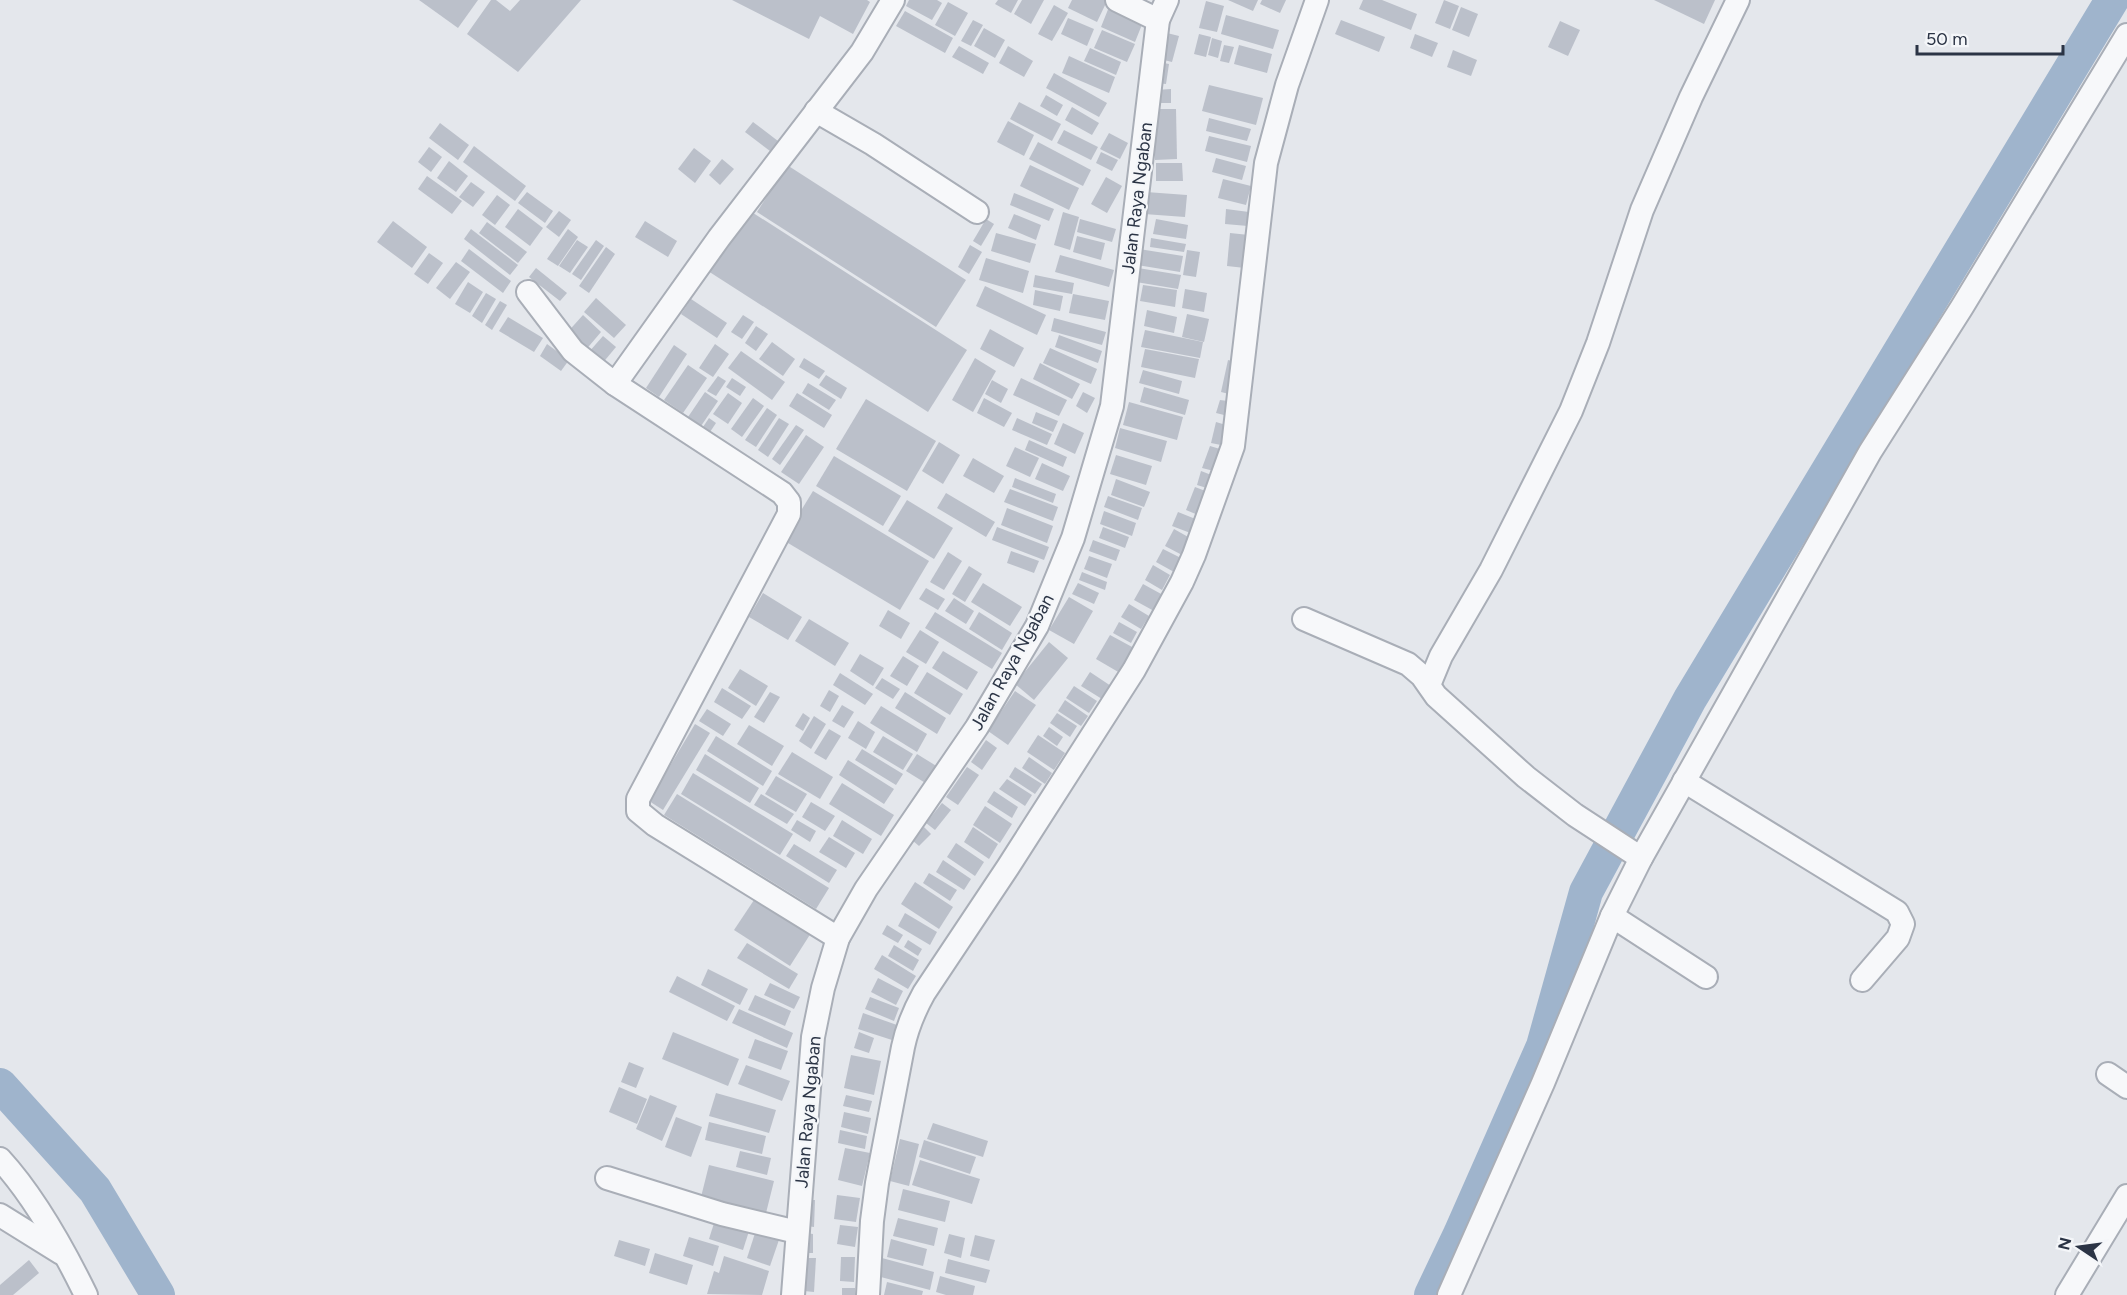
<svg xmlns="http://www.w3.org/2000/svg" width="2127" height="1295" viewBox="0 0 2127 1295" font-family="Figtree,sans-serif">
<rect width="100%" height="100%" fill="#e4e7ec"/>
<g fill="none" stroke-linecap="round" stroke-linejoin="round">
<g stroke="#9fb4cc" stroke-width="34">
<path d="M0 1085 95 1190 158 1295"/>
<path d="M1431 1295 1460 1234 1543 1046 1586 892 1690 699 2112 0"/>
</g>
</g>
<g fill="#bbc0ca">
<path d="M419 0H478L458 28Z"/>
<path d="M491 0H496L510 11 520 0H581L518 72 467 34Z"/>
<path d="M732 0H867L870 2 853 34 820 16 809 39Z"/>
<path d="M909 0H937L942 3 932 20 906 6Z"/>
<path d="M998 0H1018L1011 13 995 4Z"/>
<path d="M1022 0H1044L1031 24 1014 14Z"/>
<path d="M1072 0H1104L1107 1 1097 22 1068 8Z"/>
<path d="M1228 0H1258L1253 11Z"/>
<path d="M1262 0H1286L1280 13 1260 4Z"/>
<path d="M1363 0H1382L1417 14 1411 30 1359 9Z"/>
<path d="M1444 0 1459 6 1450 29 1435 23Z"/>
<path d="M1654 0H1715L1704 24Z"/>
<path d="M1206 1 1224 6 1217 32 1199 28Z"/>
<path d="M948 2 968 13 955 36 935 25Z"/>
<path d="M1054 5 1068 13 1052 41 1038 34Z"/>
<path d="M1109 7 1143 22 1135 42 1101 27Z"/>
<path d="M1461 7 1478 14 1469 37 1452 30Z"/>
<path d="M905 11 953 38 945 53 896 26Z"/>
<path d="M1226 15 1279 30 1273 49 1221 34Z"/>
<path d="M1068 18 1094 29 1087 46 1061 34Z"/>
<path d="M973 20 983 25 971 46 961 41Z"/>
<path d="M1341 20 1385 37 1379 52 1335 34Z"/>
<path d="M1560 21 1580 30 1568 56 1548 47Z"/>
<path d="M984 28 1005 40 995 58 974 46Z"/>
<path d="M1102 30 1135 44 1127 62 1094 48Z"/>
<path d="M1167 33 1179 36 1172 62 1160 59Z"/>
<path d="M1199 34 1211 37 1206 57 1194 54Z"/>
<path d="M1415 34 1438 43 1432 57 1410 48Z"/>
<path d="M1212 38 1222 41 1218 58 1208 55Z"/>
<path d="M1224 45 1234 47 1229 63 1220 61Z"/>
<path d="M1239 45 1272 54 1267 73 1234 64Z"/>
<path d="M959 46 989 63 983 74 952 57Z"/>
<path d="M1008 46 1033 61 1024 77 999 63Z"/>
<path d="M1090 48 1121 62 1116 75 1084 61Z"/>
<path d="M1453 50 1477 60 1471 76 1447 67Z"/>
<path d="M1069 56 1115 77 1109 93 1062 73Z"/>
<path d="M1159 62 1169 64 1166 84 1156 83Z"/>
<path d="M1054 73 1107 103 1099 117 1046 88Z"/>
<path d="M1209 85 1263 98 1256 125 1202 111Z"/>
<path d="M1171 89V103H1157L1156 90Z"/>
<path d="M1046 95 1063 105 1057 116 1040 106Z"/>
<path d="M1019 102 1061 124 1052 141 1010 119Z"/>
<path d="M1072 107 1099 123 1092 135 1065 120Z"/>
<path d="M1154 109H1176L1177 159 1155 160Z"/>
<path d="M1209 118 1251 129 1247 141 1206 131Z"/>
<path d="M1008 121 1034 135 1024 156 997 142Z"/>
<path d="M753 122 778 141 770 151 745 132Z"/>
<path d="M440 123 469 145 458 160 429 138Z"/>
<path d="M1064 130 1098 147 1091 160 1057 143Z"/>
<path d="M1109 133 1128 143 1120 159 1100 149Z"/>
<path d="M1209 136 1251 146 1247 162 1205 151Z"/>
<path d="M1038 142 1091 170 1083 186 1029 159Z"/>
<path d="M474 146 526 186 515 201 463 162Z"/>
<path d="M429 147 442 157 431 172 418 162Z"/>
<path d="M694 148 711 161 695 183 678 169Z"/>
<path d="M1101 152 1118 160 1112 171 1096 163Z"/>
<path d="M1216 158 1246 166 1242 180 1212 172Z"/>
<path d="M722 159 734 169 720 185 709 175Z"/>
<path d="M449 161 468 176 456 192 437 178Z"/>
<path d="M1156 163H1182L1183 181H1156Z"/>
<path d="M787 165 966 280 936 327 757 212Z"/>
<path d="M1030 165 1079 188 1069 210 1020 186Z"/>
<path d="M427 176 462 201 452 214 418 189Z"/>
<path d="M1106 177 1122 186 1107 213 1091 204Z"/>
<path d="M1223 179 1251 186 1246 205 1218 198Z"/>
<path d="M471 182 485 192 473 207 459 197Z"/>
<path d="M527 192 553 211 545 223 518 203Z"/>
<path d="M1146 192 1187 195 1185 217 1144 214Z"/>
<path d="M1014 193 1054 209 1049 221 1010 205Z"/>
<path d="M497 195 510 205 495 225 482 215Z"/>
<path d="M518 209 543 228 530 246 505 227Z"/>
<path d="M747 209 967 350 928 412 708 271Z"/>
<path d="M1226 209 1249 212 1248 226 1225 224Z"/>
<path d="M559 211 571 220 559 237 546 227Z"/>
<path d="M1063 212 1079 217 1070 250 1054 245Z"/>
<path d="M1014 214 1041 225 1036 240 1008 228Z"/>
<path d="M986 219 994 224 981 246 973 241Z"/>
<path d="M1080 219 1116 229 1112 242 1077 232Z"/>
<path d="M1156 219 1188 225 1186 239 1153 234Z"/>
<path d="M393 221 427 247 412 268 377 242Z"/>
<path d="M645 221 677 241 668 257 635 237Z"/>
<path d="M487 222 527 252 518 263 479 233Z"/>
<path d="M471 229 518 265 510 275 464 239Z"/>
<path d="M568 229 578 237 558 266 547 259Z"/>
<path d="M996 233 1036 244 1030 263 991 251Z"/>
<path d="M1230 233 1249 235 1245 268 1227 266Z"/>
<path d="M1077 236 1105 243 1101 260 1073 252Z"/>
<path d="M1151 238 1186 244 1184 252 1150 247Z"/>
<path d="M577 240 588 247 570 273 559 266Z"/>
<path d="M596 240 604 246 581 280 572 274Z"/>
<path d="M970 245 982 252 969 274 958 267Z"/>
<path d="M606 247 615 254 589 293 579 286Z"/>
<path d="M469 249 511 281 503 293 461 261Z"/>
<path d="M1139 249 1183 256 1180 272 1137 265Z"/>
<path d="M1187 250 1200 252 1196 277 1183 275Z"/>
<path d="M429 253 443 263 428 284 414 274Z"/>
<path d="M1060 255 1114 270 1109 287 1055 272Z"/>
<path d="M986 258 1029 271 1023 293 979 280Z"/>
<path d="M456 262 470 272 450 299 436 288Z"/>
<path d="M536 268 567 293 560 301 529 277Z"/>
<path d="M1138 268 1181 275 1178 289 1136 282Z"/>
<path d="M1035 275 1074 283 1072 294 1033 287Z"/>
<path d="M468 282 483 292 470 313 455 304Z"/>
<path d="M1143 285 1177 290 1175 307 1140 301Z"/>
<path d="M985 286 1046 315 1037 335 976 306Z"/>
<path d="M1185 289 1207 293 1204 312 1182 308Z"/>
<path d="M1035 290 1063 296 1060 311 1033 305Z"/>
<path d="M486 293 496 299 482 323 472 316Z"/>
<path d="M1073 294 1109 301 1105 320 1069 313Z"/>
<path d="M596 298 626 325 614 338 584 312Z"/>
<path d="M691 299 727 323 717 338 681 314Z"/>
<path d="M500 301 507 305 492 330 485 325Z"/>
<path d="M1147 310 1177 317 1174 333 1144 326Z"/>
<path d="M1187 314 1209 319 1204 342 1182 337Z"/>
<path d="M583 315 601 332 584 352 565 335Z"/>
<path d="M743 315 754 322 742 339 731 332Z"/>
<path d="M508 317 543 338 534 352 499 331Z"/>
<path d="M1054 318 1106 332 1102 345 1051 331Z"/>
<path d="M756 326 768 334 756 351 745 343Z"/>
<path d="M990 329 1024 348 1014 367 980 349Z"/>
<path d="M1145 330 1203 342 1200 358 1141 347Z"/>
<path d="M1059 335 1102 351 1098 363 1055 347Z"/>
<path d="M603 336 616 347 601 365 588 353Z"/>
<path d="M772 342 795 359 783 376 759 359Z"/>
<path d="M547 344 569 360 561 371 540 356Z"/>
<path d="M715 344 729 354 713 377 699 368Z"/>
<path d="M674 345 687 354 659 397 646 388Z"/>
<path d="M1050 348 1097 369 1091 384 1043 363Z"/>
<path d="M1145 349 1199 359 1195 378 1141 367Z"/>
<path d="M741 351 785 382 772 400 728 368Z"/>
<path d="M804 358 825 371 819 379 799 367Z"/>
<path d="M975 358 996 371 973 412 952 400Z"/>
<path d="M1228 360 1236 362 1229 394 1221 392Z"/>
<path d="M1040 363 1080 384 1072 399 1033 379Z"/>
<path d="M688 365 707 378 683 413 664 400Z"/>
<path d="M1143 370 1182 381 1179 394 1139 383Z"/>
<path d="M826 375 847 388 841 399 819 385Z"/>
<path d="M718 376 726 381 716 396 707 391Z"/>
<path d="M732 378 746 387 740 396 726 387Z"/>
<path d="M1021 378 1067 400 1059 416 1013 395Z"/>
<path d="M992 380 1008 389 1001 403 985 394Z"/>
<path d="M808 383 836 400 829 410 802 393Z"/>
<path d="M1144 387 1189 400 1185 415 1140 402Z"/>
<path d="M705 392 718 401 699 429 686 420Z"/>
<path d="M1083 392 1095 398 1087 413 1076 406Z"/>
<path d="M728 393 742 403 728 424 713 414Z"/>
<path d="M797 393 832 415 824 428 789 406Z"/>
<path d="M753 398 764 406 742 437 731 429Z"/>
<path d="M984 398 1012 413 1004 427 977 413Z"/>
<path d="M866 399 936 441 907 491 836 449Z"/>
<path d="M1220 400 1228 401 1224 415 1216 413Z"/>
<path d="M1129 402 1183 417 1177 440 1123 425Z"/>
<path d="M767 408 777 415 756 447 745 440Z"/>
<path d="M1036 412 1058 421 1053 432 1032 423Z"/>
<path d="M709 418 716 423 710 432 703 427Z"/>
<path d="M779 418 789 424 768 457 758 450Z"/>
<path d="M1017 418 1052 434 1047 445 1012 430Z"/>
<path d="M1216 422 1226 425 1221 445 1211 443Z"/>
<path d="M1063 423 1084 433 1075 454 1054 444Z"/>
<path d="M796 425 804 430 780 465 772 459Z"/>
<path d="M1120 428 1167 441 1161 462 1115 448Z"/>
<path d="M806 435 824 447 799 484 781 472Z"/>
<path d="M1029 440 1067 457 1063 467 1025 450Z"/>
<path d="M939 442 960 455 943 484 922 471Z"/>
<path d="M1210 446 1220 449 1214 471 1202 468Z"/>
<path d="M1015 447 1039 458 1030 477 1006 466Z"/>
<path d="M1116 455 1152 466 1146 485 1110 474Z"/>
<path d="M834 456 901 496 883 526 816 486Z"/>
<path d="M973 458 1004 476 994 493 963 476Z"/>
<path d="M1042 463 1070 476 1063 491 1035 479Z"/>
<path d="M1201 471 1214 476 1210 489 1197 485Z"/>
<path d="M1015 478 1056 494 1053 503 1012 487Z"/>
<path d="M1116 479 1150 492 1144 507 1111 495Z"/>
<path d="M1195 487 1208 492 1198 515 1186 510Z"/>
<path d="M1010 489 1058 507 1053 521 1004 502Z"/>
<path d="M813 491 929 561 900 610 783 540Z"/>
<path d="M946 493 995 522 986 537 937 508Z"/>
<path d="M1108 496 1142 508 1138 520 1104 507Z"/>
<path d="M907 500 953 528 934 559 888 531Z"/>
<path d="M1007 508 1053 526 1047 543 1001 525Z"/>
<path d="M1104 511 1136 523 1132 536 1100 524Z"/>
<path d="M1178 512 1198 520 1193 534 1172 526Z"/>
<path d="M997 527 1049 547 1044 560 992 540Z"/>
<path d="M1103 527 1129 537 1125 548 1099 538Z"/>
<path d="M1174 529 1190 538 1182 555 1165 546Z"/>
<path d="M1093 540 1120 550 1116 561 1089 551Z"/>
<path d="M1163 549 1181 558 1174 572 1156 562Z"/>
<path d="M1011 551 1039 561 1034 573 1007 563Z"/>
<path d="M948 552 962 561 944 590 930 582Z"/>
<path d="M1089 556 1112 564 1107 578 1084 569Z"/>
<path d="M1153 565 1170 575 1162 590 1145 580Z"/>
<path d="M969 566 982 574 965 602 952 594Z"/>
<path d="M1082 572 1107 582 1105 590 1079 580Z"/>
<path d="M983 583 1022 607 1010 626 971 602Z"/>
<path d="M1078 583 1099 593 1094 604 1072 594Z"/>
<path d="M1143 584 1163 595 1154 611 1134 600Z"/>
<path d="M926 588 945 599 938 610 919 599Z"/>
<path d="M763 593 802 617 788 640 749 617Z"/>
<path d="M1069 597 1093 611 1074 644 1049 630Z"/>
<path d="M954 598 974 611 966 624 945 611Z"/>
<path d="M1129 604 1149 616 1141 629 1121 617Z"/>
<path d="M888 610 910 623 901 639 879 626Z"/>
<path d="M935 612 1002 653 992 669 925 628Z"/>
<path d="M979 612 1012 633 1002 650 969 629Z"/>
<path d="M809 619 849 643 835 666 795 641Z"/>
<path d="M1119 622 1137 632 1131 643 1113 633Z"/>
<path d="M920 630 939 642 926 664 906 652Z"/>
<path d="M1110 635 1134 648 1120 673 1096 659Z"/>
<path d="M1049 642 1068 658 1034 700 1015 684Z"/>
<path d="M943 651 978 672 967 690 932 668Z"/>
<path d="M860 654 884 668 873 686 850 671Z"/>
<path d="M903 656 919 666 907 686 890 676Z"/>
<path d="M740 669 768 686 756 706 728 688Z"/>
<path d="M927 672 963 694 950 715 914 693Z"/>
<path d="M1090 672 1111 686 1102 699 1081 686Z"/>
<path d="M840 673 873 694 865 705 833 685Z"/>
<path d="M882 678 900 689 893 699 875 688Z"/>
<path d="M1074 686 1097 701 1089 713 1066 698Z"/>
<path d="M722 688 751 706 742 719 714 702Z"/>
<path d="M829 690 839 696 830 712 820 706Z"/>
<path d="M1015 691 1036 705 1008 745 988 731Z"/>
<path d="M770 692 780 697 764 723 754 717Z"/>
<path d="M905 692 946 718 937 734 895 708Z"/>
<path d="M1065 700 1088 716 1081 726 1058 711Z"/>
<path d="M842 705 854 712 844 728 832 721Z"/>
<path d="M881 706 927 734 917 752 870 723Z"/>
<path d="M707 709 731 724 723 736 699 721Z"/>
<path d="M803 713 810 718 803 731 795 726Z"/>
<path d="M1057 713 1077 726 1070 737 1050 723Z"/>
<path d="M814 716 826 724 811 749 799 741Z"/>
<path d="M858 721 875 732 866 749 848 738Z"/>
<path d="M695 724 710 733 663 810 649 801Z"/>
<path d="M749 725 784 746 772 766 737 744Z"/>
<path d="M1049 727 1063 737 1057 746 1043 736Z"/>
<path d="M829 729 841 736 826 760 814 753Z"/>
<path d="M1038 735 1065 753 1054 770 1027 752Z"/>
<path d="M716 736 772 771 763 786 707 751Z"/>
<path d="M883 736 913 754 903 770 873 752Z"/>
<path d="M986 740 997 748 982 770 971 762Z"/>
<path d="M862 749 903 774 896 785 855 760Z"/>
<path d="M792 752 833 777 820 799 778 774Z"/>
<path d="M705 754 759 788 750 803 696 770Z"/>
<path d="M917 754 938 767 927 784 906 771Z"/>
<path d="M1029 757 1052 773 1045 784 1022 768Z"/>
<path d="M848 760 894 789 884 804 839 775Z"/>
<path d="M967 767 979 775 958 805 946 797Z"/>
<path d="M1015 767 1042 784 1035 794 1009 777Z"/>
<path d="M693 773 793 834 780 855 681 794Z"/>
<path d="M776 776 807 794 796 812 765 794Z"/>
<path d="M1007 779 1032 795 1025 806 999 789Z"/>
<path d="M842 783 894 815 881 836 829 804Z"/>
<path d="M994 791 1018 807 1012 818 987 802Z"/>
<path d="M677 794 829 888 816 909 664 815Z"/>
<path d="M761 794 794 814 787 824 754 805Z"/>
<path d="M811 802 835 816 825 831 802 817Z"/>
<path d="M942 803 951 810 935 830 926 823Z"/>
<path d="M985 806 1012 824 1000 843 973 825Z"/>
<path d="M797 820 816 831 810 842 791 830Z"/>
<path d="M842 820 872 839 863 854 833 836Z"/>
<path d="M924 827 931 834 919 846 912 840Z"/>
<path d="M973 827 998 844 989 859 964 842Z"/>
<path d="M829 837 855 853 846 868 819 852Z"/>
<path d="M956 843 984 862 975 876 947 857Z"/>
<path d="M794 844 837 870 829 883 786 856Z"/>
<path d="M943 860 971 879 964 890 936 872Z"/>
<path d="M929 873 957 890 950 901 923 883Z"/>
<path d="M915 882 953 907 939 929 901 904Z"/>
<path d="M756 897 811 933 790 966 734 930Z"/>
<path d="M905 913 937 932 930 945 898 926Z"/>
<path d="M887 925 903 935 898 943 882 934Z"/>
<path d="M908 940 922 949 918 956 904 947Z"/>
<path d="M747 943 798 974 789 989 737 958Z"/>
<path d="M894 945 919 960 913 971 888 956Z"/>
<path d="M882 955 916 976 908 989 874 969Z"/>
<path d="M708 969 748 989 740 1005 701 985Z"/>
<path d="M677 976 735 1006 727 1021 669 992Z"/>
<path d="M878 978 903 991 896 1005 871 992Z"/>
<path d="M770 983 800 997 794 1009 764 995Z"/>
<path d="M755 995 791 1011 785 1026 748 1010Z"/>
<path d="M870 997 899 1008 894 1021 865 1009Z"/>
<path d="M739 1009 793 1033 787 1048 732 1023Z"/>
<path d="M863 1013 897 1025 892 1040 858 1029Z"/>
<path d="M673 1032 739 1059 728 1086 662 1059Z"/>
<path d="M859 1032 874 1038 869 1053 854 1048Z"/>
<path d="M755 1039 788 1051 781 1070 748 1058Z"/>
<path d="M851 1055 881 1061 874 1095 844 1088Z"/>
<path d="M629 1062 644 1068 636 1088 621 1082Z"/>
<path d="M746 1065 790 1081 782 1101 738 1084Z"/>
<path d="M619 1087 647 1099 637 1124 609 1112Z"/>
<path d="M716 1093 776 1110 769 1133 709 1116Z"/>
<path d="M650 1095 677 1106 662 1141 636 1129Z"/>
<path d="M846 1095 872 1101 869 1112 843 1106Z"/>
<path d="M844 1112 871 1118 868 1134 841 1127Z"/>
<path d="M676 1117 702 1127 691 1157 665 1147Z"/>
<path d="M709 1122 766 1136 762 1154 705 1140Z"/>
<path d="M933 1123 988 1141 983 1157 927 1139Z"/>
<path d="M840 1130 867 1136 865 1149 838 1143Z"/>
<path d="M900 1139 919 1144 909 1186 890 1181Z"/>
<path d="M924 1140 976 1157 970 1174 919 1157Z"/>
<path d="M845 1148 870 1153 862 1186 838 1180Z"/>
<path d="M740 1151 771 1158 767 1175 736 1167Z"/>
<path d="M920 1160 980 1179 972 1204 912 1185Z"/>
<path d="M709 1165 774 1181 765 1217 700 1201Z"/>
<path d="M903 1189 950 1201 945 1222 898 1210Z"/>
<path d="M837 1195 860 1198 856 1222 834 1219Z"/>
<path d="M808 1200H815L814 1227 807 1226Z"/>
<path d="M898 1218 938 1228 934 1246 893 1236Z"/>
<path d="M715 1220 749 1231 743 1250 709 1239Z"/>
<path d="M840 1225 858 1227 855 1247 837 1244Z"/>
<path d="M757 1227 781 1234 770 1266 747 1258Z"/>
<path d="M806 1233 813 1234V1253H805Z"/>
<path d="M949 1234 965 1238 961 1258 944 1253Z"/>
<path d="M975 1235 995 1240 989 1261 970 1256Z"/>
<path d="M689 1237 719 1246 713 1266 683 1256Z"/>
<path d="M891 1239 927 1249 923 1266 887 1257Z"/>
<path d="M619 1240 650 1249 645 1266 614 1256Z"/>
<path d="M655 1253 693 1265 687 1285 649 1273Z"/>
<path d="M724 1256 769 1271 762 1295 707 1294 714 1271 719 1273Z"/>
<path d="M841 1257H855L854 1282 840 1281Z"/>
<path d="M805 1258H816L814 1292 804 1291Z"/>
<path d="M882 1258 934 1272 930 1290 877 1276Z"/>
<path d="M948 1259 990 1270 986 1283 945 1273Z"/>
<path d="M29 1260 39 1273 13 1295H0V1285Z"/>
<path d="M940 1276 975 1286 973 1295H946L936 1292Z"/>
<path d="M887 1282 923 1291 922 1295H884Z"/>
<rect x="842" y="1288" width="13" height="7"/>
</g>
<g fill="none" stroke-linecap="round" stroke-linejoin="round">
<g stroke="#a9aeb7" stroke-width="26">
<g id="minor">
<path d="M1117 0 1158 20"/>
<path d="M816 111 873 144 977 212"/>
<path d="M528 292 573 351 615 384 782 493 789 502V514L638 799V811L655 825 838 938"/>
<path d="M615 384 719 238 862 52 893 0"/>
<path d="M1304 619 1408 664 1422 676 1436 696 1526 777 1575 815 1641 858"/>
<path d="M1429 685 1441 656 1491 570 1571 411 1598 343 1642 210 1691 97 1738 0"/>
<path d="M1684 781 1897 912 1903 924 1898 938 1862 980"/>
<path d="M1612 916 1706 977"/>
<path d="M2108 1074 2127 1087"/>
<path d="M0 1159C34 1196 64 1250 86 1295"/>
<path d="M607 1178 722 1214 797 1232"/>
<path d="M0 1215 61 1253"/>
<path d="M793 1295 813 1037 823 988 838 938 866 889 977 727 1037 626 1073 538 1112 406 1158 20 1167 0"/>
<path d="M868 1295 872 1221 877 1183 903 1047C907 1028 914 1011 924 993L1008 867 1134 670 1182 582 1194 555 1233 446 1266 163 1287 85 1317 0"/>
<path d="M1449 1295 1543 1083 1612 916 1641 858 1870 452 1962 307 2127 35"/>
<path d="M2067 1295 2127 1196"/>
</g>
</g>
<use href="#minor" stroke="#f7f8fa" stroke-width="22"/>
</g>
<g text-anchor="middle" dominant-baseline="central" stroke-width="4.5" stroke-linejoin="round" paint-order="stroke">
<g font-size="18" fill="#2b3445" stroke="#f4f6f9">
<text transform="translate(1137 198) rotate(-83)">Jalan Raya Ngaban</text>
<text transform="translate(1012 662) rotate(-61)">Jalan Raya Ngaban</text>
<text transform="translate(808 1112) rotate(-85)">Jalan Raya Ngaban</text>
</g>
</g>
<g transform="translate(2079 1247) rotate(283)" stroke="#f4f6f9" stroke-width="4.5" paint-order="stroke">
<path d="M0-4.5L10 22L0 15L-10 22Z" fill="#2b3445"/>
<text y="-9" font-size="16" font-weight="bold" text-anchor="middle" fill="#2b3445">N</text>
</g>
<path d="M1917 45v9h146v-9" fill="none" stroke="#2b3445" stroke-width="3"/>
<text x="1926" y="45" font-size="18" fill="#2b3445" stroke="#f4f6f9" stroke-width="4.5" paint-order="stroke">50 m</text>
</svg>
